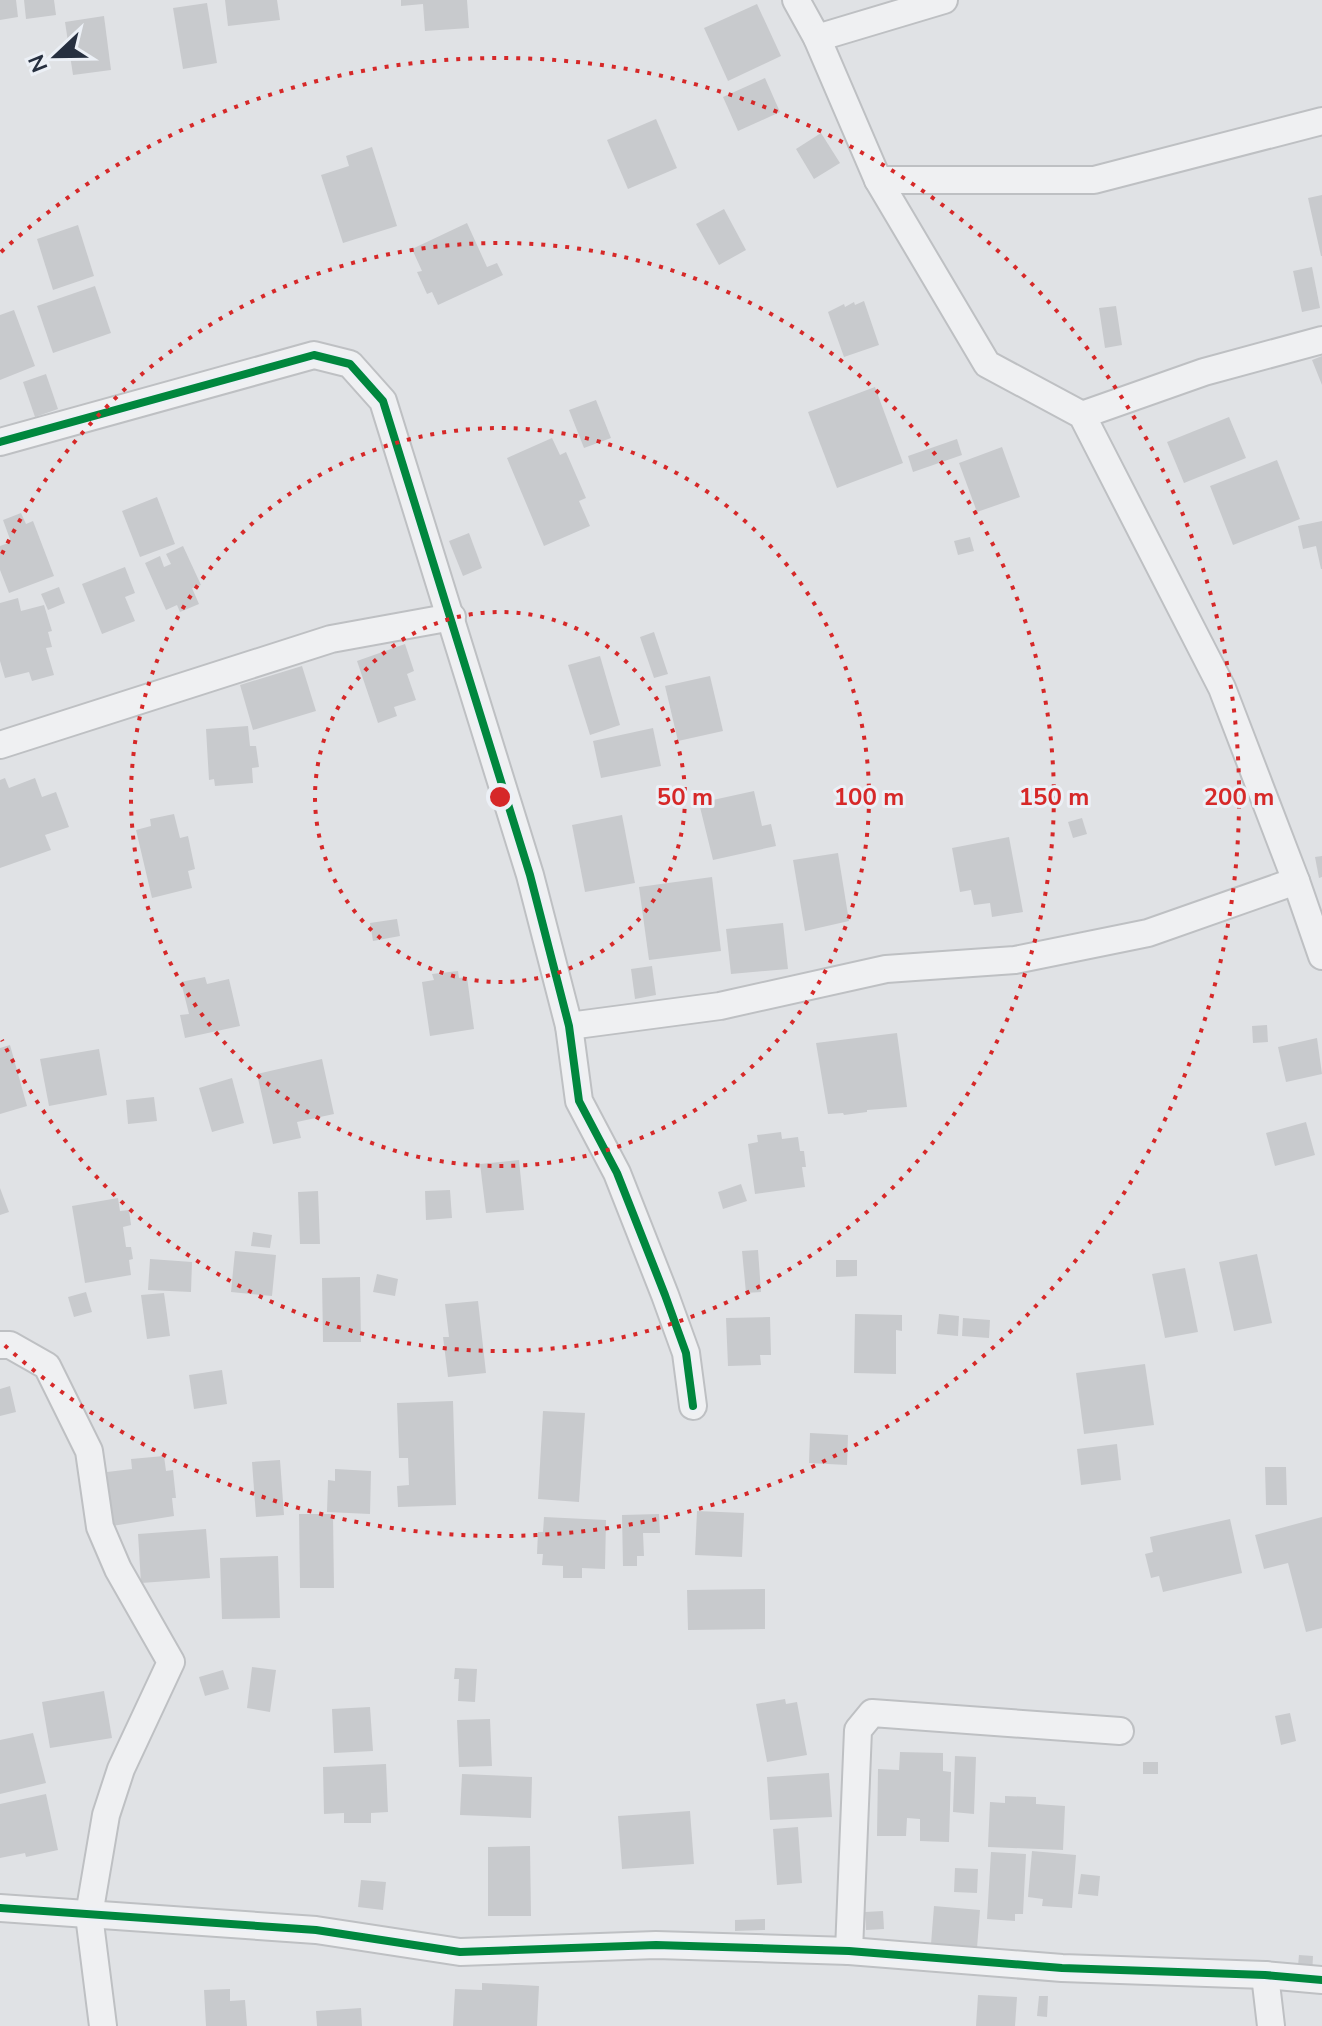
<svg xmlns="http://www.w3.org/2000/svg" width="1322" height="2026" viewBox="0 0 1322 2026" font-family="'Nunito Sans',sans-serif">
<rect width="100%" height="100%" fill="#e0e2e5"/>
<g fill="#c8cacd">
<path d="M0 0H16L18 17 0 20Z"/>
<path d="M24 0H54L56 15 26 19Z"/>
<path d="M225 0H277L280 20 228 26Z"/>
<path d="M401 0H467L469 28 425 31 423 4 401 6Z"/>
<path d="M207 3 217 63 183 69 173 8Z"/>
<path d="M757 4 781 56 728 81 704 28Z"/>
<path d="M104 16 111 70 73 75 65 22Z"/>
<path d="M765 78 780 112 738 131 723 97Z"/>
<path d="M656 119 677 168 628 189 607 140Z"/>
<path d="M821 133 840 163 814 179 796 149Z"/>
<path d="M372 147 397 226 343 243 321 175 349 166 346 156Z"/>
<path d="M1322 195V256H1321L1308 198Z"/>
<path d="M724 209 746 250 719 265 696 224Z"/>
<path d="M467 223 487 267 497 263 503 275 438 305 432 292 427 294 417 272 422 271 412 249Z"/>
<path d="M78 225 94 276 53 290 37 239Z"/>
<path d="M1312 267 1320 308 1302 312 1293 271Z"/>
<path d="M95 286 111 333 53 353 37 306Z"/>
<path d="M864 301 879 345 844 357 828 312 844 304 845 307 854 302 855 305Z"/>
<path d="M1116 306 1122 345 1105 348 1099 308Z"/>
<path d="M14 310 35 366 0 380V315Z"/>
<path d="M1322 356V385L1312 360Z"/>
<path d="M46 374 58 409 35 417 23 382Z"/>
<path d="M875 387 903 463 837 488 808 412Z"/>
<path d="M596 400 611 438 584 448 569 410Z"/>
<path d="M1229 417 1246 458 1184 483 1167 442Z"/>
<path d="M552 438 560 455 566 452 586 498 579 501 590 526 544 546 507 458Z"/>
<path d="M957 439 962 455 913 472 908 456Z"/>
<path d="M1002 447 1020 497 977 512 959 463Z"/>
<path d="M1277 460 1300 519 1233 545 1210 486Z"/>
<path d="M157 497 175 544 140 557 122 511Z"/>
<path d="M21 513 26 524 33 521 54 576 9 593 0 570V546L11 542 3 520Z"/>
<path d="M1322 521V569H1321L1316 546 1303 549 1298 526Z"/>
<path d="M469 533 482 568 463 576 449 541Z"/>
<path d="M970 537 974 551 958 555 954 541Z"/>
<path d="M183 546 201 585 192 588 199 604 180 612 177 605 166 610 145 563 160 556 164 567 171 564 166 554Z"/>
<path d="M125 567 135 593 125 597 135 621 102 634 82 584Z"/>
<path d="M59 587 65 603 48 610 41 594Z"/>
<path d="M18 598 21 611 44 605 52 631 48 632 52 647 46 648 54 675 32 681 29 672 5 678 0 661V603Z"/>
<path d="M654 632 668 674 654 678 640 637Z"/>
<path d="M405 644 414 671 407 674 416 700 394 707 397 716 378 723 357 661Z"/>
<path d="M600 656 620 725 590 735 568 665Z"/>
<path d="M302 666 316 711 253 730 240 685Z"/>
<path d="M710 676 723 731 678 741 665 686Z"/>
<path d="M248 726 250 746H256L259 767 252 768 253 783 215 786 214 779 209 780 206 729Z"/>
<path d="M653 728 661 766 601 778 593 741Z"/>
<path d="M5 778 9 788 35 778 42 797 56 792 69 827 45 835 51 850 0 868V780Z"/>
<path d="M754 791 762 826 771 824 776 846 713 860 699 803Z"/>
<path d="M174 814 180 838 188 836 195 869 188 871 192 888 152 898 136 830 151 826 150 819Z"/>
<path d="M622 815 635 883 585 892 572 825Z"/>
<path d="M1082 818 1087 834 1073 838 1068 822Z"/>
<path d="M1009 837 1023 912 992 917 990 903 974 905 971 890 960 892 952 848Z"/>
<path d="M838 853 849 921 805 931 793 860Z"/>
<path d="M1322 856V877L1319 878 1315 857Z"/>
<path d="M712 877 721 951 649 960 639 887Z"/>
<path d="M397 919 400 936 373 941 370 923Z"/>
<path d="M783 923 788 969 731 974 726 929Z"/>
<path d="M652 966 656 995 635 999 631 969Z"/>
<path d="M458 971 459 978 467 977 474 1029 430 1036 422 982 434 980 432 974Z"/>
<path d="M205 977 207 984 229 979 240 1026 185 1038 180 1015 189 1014 181 982Z"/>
<path d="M1267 1025 1268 1042 1253 1043 1252 1026Z"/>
<path d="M897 1033 907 1107 867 1110V1112L844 1115 843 1113 828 1114 816 1043Z"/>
<path d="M1317 1038 1322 1074 1286 1082 1278 1047Z"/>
<path d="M10 1045 27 1106 0 1114V1048Z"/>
<path d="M99 1049 107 1095 49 1106 40 1059Z"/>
<path d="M322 1059 334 1114 297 1122 301 1138 273 1144 257 1074Z"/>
<path d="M232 1078 244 1123 212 1132 199 1088Z"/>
<path d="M154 1097 157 1121 128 1124 126 1100Z"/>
<path d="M1306 1122 1315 1155 1275 1166 1266 1133Z"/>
<path d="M781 1132 782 1139 798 1137 800 1151H804L806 1167H802L805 1187 755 1194 748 1144 758 1142 757 1135Z"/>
<path d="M519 1160 524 1210 486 1213 480 1164Z"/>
<path d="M741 1184 747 1201 723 1209 718 1192Z"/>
<path d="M0 1188 9 1212 0 1215Z"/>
<path d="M450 1190 452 1218 426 1220 425 1191Z"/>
<path d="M318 1191 320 1244H300L298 1192Z"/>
<path d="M118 1198 120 1211 129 1210 131 1225 123 1227 126 1247H131L133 1259 129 1260 131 1275 85 1283 72 1206Z"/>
<path d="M253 1232 272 1235 270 1248 251 1246Z"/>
<path d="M758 1250 761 1292 746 1293 742 1251Z"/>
<path d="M235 1251 276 1255 272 1296 231 1292Z"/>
<path d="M1257 1254 1272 1323 1234 1331 1219 1262Z"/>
<path d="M150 1259 192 1262 191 1292 148 1290Z"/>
<path d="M836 1260H857V1276L836 1277Z"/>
<path d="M1185 1268 1198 1332 1165 1338 1152 1274Z"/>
<path d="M377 1274 398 1279 395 1296 373 1292Z"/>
<path d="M360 1277 361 1342H323L322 1278Z"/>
<path d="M86 1292 92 1312 74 1317 68 1297Z"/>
<path d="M164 1293 170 1336 147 1339 141 1295Z"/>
<path d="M478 1301 486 1373 448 1377 443 1337H449L445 1304Z"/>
<path d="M855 1314 902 1315V1331L896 1330V1374L854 1373Z"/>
<path d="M939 1314 959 1316 958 1336 937 1334Z"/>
<path d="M770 1317 771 1355H760L761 1365 728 1366 726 1318Z"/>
<path d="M963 1318 990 1320 989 1338 962 1336Z"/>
<path d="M1145 1364 1154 1425 1084 1434 1076 1373Z"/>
<path d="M222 1370 227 1404 194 1409 189 1375Z"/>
<path d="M10 1386 16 1412 0 1416V1389Z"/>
<path d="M453 1401 456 1505 398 1507 397 1486 409 1485 408 1458H399L397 1403Z"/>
<path d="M543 1411 585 1413 579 1502 538 1499Z"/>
<path d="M810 1433 848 1435 847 1465 809 1463Z"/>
<path d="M1117 1444 1121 1480 1081 1485 1077 1449Z"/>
<path d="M164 1456 166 1471 173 1470 176 1498H172L174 1516 112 1526 107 1472 132 1469 131 1459Z"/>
<path d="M280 1460 284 1515 256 1517 252 1462Z"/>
<path d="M1265 1467H1286L1287 1505H1266Z"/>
<path d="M335 1469 371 1471 370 1514 327 1512 328 1480 335 1481Z"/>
<path d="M697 1511 744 1513 742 1557 695 1555Z"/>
<path d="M299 1514H333L334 1588H300Z"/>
<path d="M659 1514 660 1533H643L644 1556H637V1566H623L622 1515Z"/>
<path d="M544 1517 606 1520 605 1569 582 1568V1578H563V1566L542 1565 543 1554H537L538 1532H543Z"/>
<path d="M1322 1517V1628L1306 1632 1288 1563 1264 1569 1255 1535Z"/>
<path d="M1230 1519 1242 1573 1163 1592 1159 1576 1151 1578 1145 1554 1153 1552 1150 1537Z"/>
<path d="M206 1529 210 1578 141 1583 138 1534Z"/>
<path d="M278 1556 280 1618 222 1619 220 1558Z"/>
<path d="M765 1589V1629L688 1630 687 1590Z"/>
<path d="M252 1667 276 1670 270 1712 247 1708Z"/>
<path d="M455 1668 477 1669 475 1702 458 1701 459 1679H454Z"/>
<path d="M223 1670 229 1689 205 1696 199 1677Z"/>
<path d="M104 1691 112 1738 50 1748 42 1702Z"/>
<path d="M785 1699 786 1704 797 1702 807 1755 767 1762 756 1704Z"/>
<path d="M370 1707 373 1751 334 1753 332 1709Z"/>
<path d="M1290 1713 1296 1741 1281 1745 1275 1716Z"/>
<path d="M490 1719 492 1766 459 1767 457 1720Z"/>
<path d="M33 1733 46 1783 0 1794V1740Z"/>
<path d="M900 1752 943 1753V1771L951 1772 949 1842 920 1841V1819L907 1818 906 1836H877L878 1769 899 1770Z"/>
<path d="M955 1756 976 1757 974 1814 953 1812Z"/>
<rect x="1143" y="1762" width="15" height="12"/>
<path d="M386 1764 388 1812 371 1813V1823H344V1813L324 1814 323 1767Z"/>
<path d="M829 1773 832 1817 770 1820 767 1777Z"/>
<path d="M462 1774 532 1777 531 1818 460 1815Z"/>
<path d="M46 1794 58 1850 26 1857 25 1853 0 1858V1804Z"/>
<path d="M1005 1796 1036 1797V1804L1065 1806 1063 1850 988 1847 990 1802 1005 1803Z"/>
<path d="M690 1811 694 1864 622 1869 618 1816Z"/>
<path d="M798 1827 802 1883 777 1885 773 1829Z"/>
<path d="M530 1846 531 1916H488V1847Z"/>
<path d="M1032 1851 1076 1855 1072 1908 1042 1906 1043 1899 1028 1897Z"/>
<path d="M991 1852 1026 1854 1023 1914H1015V1921L987 1919Z"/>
<path d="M955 1868 978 1869 977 1893 954 1892Z"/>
<path d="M1081 1874 1100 1876 1098 1896 1078 1894Z"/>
<path d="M361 1880 386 1882 383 1910 358 1907Z"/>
<path d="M934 1906 980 1910 977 1948 931 1944Z"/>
<path d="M883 1911 884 1929 866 1930 865 1912Z"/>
<path d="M765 1919V1930L735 1931V1920Z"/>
<path d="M1299 1955 1313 1956 1312 1977 1297 1976Z"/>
<path d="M482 1983 539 1986 537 2026H453L455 1989 482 1990Z"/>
<path d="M230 1989V2001L245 2000 247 2026H206L204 1990Z"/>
<path d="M978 1995 1017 1997 1015 2026H976Z"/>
<path d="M1039 1996H1048L1047 2017 1037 2016Z"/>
<path d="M361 2008 362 2026H317L316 2011Z"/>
</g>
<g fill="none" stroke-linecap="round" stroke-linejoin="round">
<g stroke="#bec0c3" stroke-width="30">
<g id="street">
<path d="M796 0 817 38 878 180 987 364 1082 415 1222 688 1296 881 1322 956"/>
<path d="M817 38 944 0"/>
<path d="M878 180H1094L1322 121"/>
<path d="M1082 415 1204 372 1322 340"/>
<path d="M0 442 314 355 350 364 383 401 530 875 569 1026 579 1101 617 1173 665 1295 686 1353 693 1406"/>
<path d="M0 745 331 639 452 617"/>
<path d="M569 1026 720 1006 886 969 1015 960 1148 933 1296 881"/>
<path d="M0 1345H10L47 1366 89 1451 100 1527 118 1569 171 1662 121 1769 106 1815 89 1915 103 2026"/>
<path d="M0 1908 316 1930 460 1952 656 1945 849 1951 1062 1968 1265 1975 1322 1980"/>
<path d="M849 1951 858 1730 872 1713 1120 1731"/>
<path d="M1265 1975 1271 2026"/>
</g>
</g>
<use href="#street" stroke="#eff0f2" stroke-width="26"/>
<g stroke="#ecf0f6" stroke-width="13">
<g id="cycleway">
<path d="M0 442 314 355 350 364 383 401 530 875 569 1026 579 1101 617 1173 665 1295 686 1353 693 1406"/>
<path d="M0 1908 316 1930 460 1952 656 1945 849 1951 1062 1968 1265 1975 1322 1980"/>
</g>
</g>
<use href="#cycleway" stroke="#00873e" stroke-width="8"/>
</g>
<g fill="none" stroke="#d62828" stroke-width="4" stroke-dasharray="4 8">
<circle cx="500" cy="797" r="185"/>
<circle cx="500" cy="797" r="369"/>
<path d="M2 554A554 554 0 1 1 2 1040"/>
<path d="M1 252A739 739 0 1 1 1 1342"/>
</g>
<circle cx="500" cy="797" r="12" fill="#d62828" stroke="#ecf0f6" stroke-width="4"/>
<g font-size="24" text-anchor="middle" font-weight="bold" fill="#d62828" stroke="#ecf0f6" stroke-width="6" stroke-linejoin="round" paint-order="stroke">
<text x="685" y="805">50 m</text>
<text x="869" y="805">100 m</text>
<text x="1054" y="805">150 m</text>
<text x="1239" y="805">200 m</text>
</g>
<g transform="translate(56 56) rotate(248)" stroke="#ecf0f6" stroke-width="6" paint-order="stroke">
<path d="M0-6L14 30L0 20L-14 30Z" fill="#262f3f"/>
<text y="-12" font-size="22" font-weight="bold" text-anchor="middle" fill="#262f3f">N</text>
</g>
</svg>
